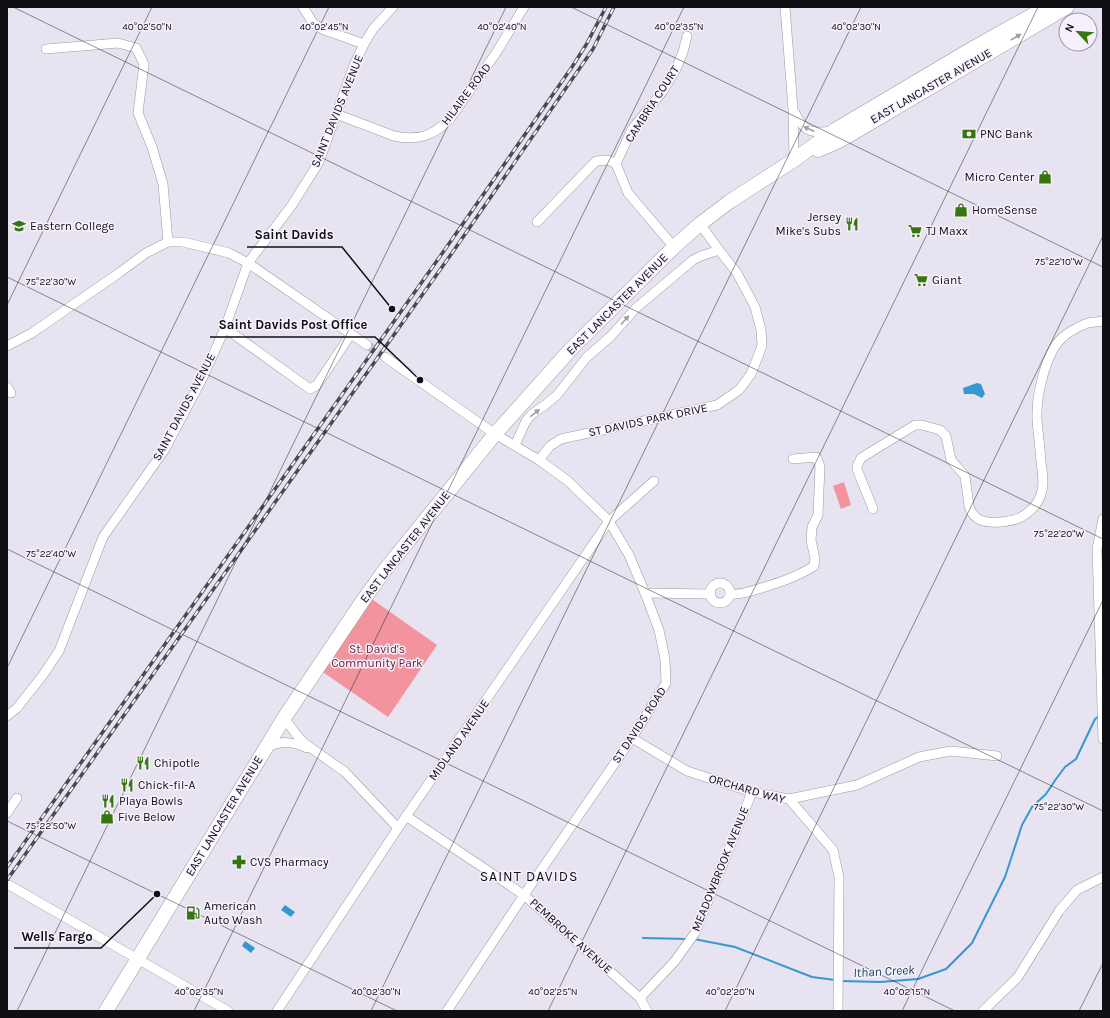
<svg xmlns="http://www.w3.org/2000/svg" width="1110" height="1018" viewBox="0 0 1110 1018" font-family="Karla,sans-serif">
<rect width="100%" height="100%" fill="#e8e3f0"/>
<g fill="#f3939e">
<path d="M844 482 851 505 841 509 833 486Z"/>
<path d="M364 599 373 600 437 645 388 717 317 668Z"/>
</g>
<g fill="#3598cf">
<path d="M977 383 981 384 985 394 982 398 974 394H964L963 388Z"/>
<path d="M285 905 295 912 291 917 281 910Z"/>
<path d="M245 941 255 948 251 953 242 946Z"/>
</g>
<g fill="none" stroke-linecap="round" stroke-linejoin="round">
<g stroke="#3598cf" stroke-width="2">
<path d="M643 938 687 939"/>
<path d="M694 939 735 947 812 977 835 980"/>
<path d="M841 981 880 982 918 979 946 969 972 943 1005 877 1022 825 1032 807 1046 794 1056 779 1065 767 1076 759 1095 719 1099 716"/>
</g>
<path stroke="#c8c3cf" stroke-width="9" stroke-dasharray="9 4.5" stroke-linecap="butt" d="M367 345 385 357"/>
<g stroke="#9d98a3" stroke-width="10">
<g id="minor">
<path d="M303 7 313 23 324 30 364 44"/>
<path d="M785 7 793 109 794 160"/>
<path d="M46 49 118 43 136 48 144 64 138 113 152 147 163 184 168 242"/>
<path d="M795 113C804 132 812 134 832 131"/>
<path d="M336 114 394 136C418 141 433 136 450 119L496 53 524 7"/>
<path d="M537 222 596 161 608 160 616 164"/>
<path d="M674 247 628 193 616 164 632 129 663 91 676 69 683 52 687 36"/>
<path d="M225 328 310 389 317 385 351 334"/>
<path d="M7 346 32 333 119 273 146 253 168 242H183L229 253 248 263 367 345"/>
<path d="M385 357 495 434 539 460 568 481 609 521 629 555 645 593 659 630 665 659 666 683 632 738 524 895 447 1011"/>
<path d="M7 387 11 393"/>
<path d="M515 445 526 421 532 414 545 405 557 395 587 357 611 336 636 308 693 260 701 256 719 250"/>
<path d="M539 460 550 446 561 439 717 405 739 390 751 374 759 354 762 345 761 330 755 307 737 273 719 250 700 224"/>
<path d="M873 509 857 469V466L861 458 915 425H922L940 430 946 436 951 460 965 476 969 506C974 522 986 523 1001 522 1008 521 1015 521 1021 517 1030 512 1038 504 1041 494 1045 484 1042 472 1041 461 1040 447 1038 433 1037 419 1036 397 1045 354 1062 338 1067 333 1081 325 1088 323 1093 322 1098 322 1103 321"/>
<path d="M1103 519 1097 549 1103 739"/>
<circle cx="720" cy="593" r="10"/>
<path d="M645 593 711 594"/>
<path d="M730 594C739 595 749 592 758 589 778 583 797 577 814 566L815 559 811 540 812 527 818 515 820 466 816 457 793 459"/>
<path d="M7 716 17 708 43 675 59 651 103 537 165 449 203 377 225 328 248 263 292 205 319 162 354 65 364 44 373 29 393 7"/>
<path d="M284 718 296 734 304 743 345 772 398 828"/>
<path d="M632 738 687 771 752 792 789 799 833 850 839 877 838 1011"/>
<path d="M266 747C283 741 291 741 307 748"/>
<path d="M789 799 857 785 919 757 951 751 997 756"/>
<path d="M7 813 17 798"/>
<path d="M406 816 524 895 640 998 647 1011"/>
<path d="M9 885 228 1011"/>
<path d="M640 998 675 961 695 933 752 792"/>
<path d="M277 1011 398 828 609 521 654 481"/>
<path d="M983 1011 1018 977 1059 911 1077 890 1103 877"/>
</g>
</g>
<g stroke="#9d98a3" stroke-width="15">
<g id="highway">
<path d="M818 150 841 140 1067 7"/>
<path d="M106 1011 284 718 364 599 384 571 495 434 570 350 674 247 700 224 729 202 794 160 835 130 975 47 1047 7"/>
</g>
</g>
<use href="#minor" stroke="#fff" stroke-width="9"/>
<use href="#highway" stroke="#fff" stroke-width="14"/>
<g stroke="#4c4a51" stroke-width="3.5">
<g id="rail">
<path d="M7 867 446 248 572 67 586 45 606 7"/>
<path d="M7 880 452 253 593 49 614 7"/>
</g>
</g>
<use href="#rail" stroke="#f6f0fd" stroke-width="2" stroke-dasharray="6" stroke-linecap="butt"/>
</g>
<defs><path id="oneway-solid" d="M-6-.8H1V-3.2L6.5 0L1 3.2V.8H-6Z"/></defs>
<g fill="#9f9fa1">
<use href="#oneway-solid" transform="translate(1016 37) rotate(-30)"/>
<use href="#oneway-solid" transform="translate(809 129) rotate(-155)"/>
<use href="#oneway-solid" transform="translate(625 320) rotate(-48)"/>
<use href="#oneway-solid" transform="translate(535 413) rotate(-38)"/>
</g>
<path fill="none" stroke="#100f13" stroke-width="1" stroke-opacity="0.45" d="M13 7 1103 539M571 7 1103 267M7 277 1103 811M7 305 152 7M7 549 955 1011M7 668 329 7M7 821 397 1011M17 1011 506 7M194 1011 684 7M371 1011 861 7M548 1011 1038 7M725 1011 1103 236M902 1011 1103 600M1079 1011 1103 963"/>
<defs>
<g id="bank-bare" transform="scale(1.08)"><path d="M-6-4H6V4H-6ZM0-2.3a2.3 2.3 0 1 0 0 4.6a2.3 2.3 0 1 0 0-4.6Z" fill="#37750e" stroke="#f6f0fd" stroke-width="2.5" paint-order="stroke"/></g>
<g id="shop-bare" transform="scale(1.08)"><path d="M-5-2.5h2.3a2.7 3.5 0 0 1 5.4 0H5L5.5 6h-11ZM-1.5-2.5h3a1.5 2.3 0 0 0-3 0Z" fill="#37750e" stroke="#f6f0fd" stroke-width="2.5" paint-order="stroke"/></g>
<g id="restaurant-bare" transform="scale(1.08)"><path d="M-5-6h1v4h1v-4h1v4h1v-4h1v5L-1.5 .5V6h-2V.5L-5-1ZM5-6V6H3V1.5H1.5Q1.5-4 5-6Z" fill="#37750e" stroke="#f6f0fd" stroke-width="2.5" paint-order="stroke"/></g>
<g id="school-bare" transform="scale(1.08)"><path d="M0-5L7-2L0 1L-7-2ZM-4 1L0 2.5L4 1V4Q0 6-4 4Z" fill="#37750e" stroke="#f6f0fd" stroke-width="2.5" paint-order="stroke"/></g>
<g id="supermarket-bare" transform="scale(1.08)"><path d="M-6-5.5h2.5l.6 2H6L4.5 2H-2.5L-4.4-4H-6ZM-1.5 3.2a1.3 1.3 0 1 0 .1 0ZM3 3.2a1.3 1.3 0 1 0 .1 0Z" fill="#37750e" stroke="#f6f0fd" stroke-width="2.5" paint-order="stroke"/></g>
<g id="pharmacy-bare" transform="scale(1.08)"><path d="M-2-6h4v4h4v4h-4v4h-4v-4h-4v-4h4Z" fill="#37750e" stroke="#f6f0fd" stroke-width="2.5" paint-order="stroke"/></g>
<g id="fuel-bare" transform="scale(1.08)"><path d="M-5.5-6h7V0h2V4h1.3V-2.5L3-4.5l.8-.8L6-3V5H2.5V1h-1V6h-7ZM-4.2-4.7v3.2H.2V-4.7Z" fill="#37750e" stroke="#f6f0fd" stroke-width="2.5" paint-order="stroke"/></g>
</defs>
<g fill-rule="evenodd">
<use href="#bank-bare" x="969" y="134"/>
<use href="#shop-bare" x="1045" y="177"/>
<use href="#shop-bare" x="961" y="210"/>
<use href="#restaurant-bare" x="852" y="224"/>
<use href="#school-bare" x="19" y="226"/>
<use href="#supermarket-bare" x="915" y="231"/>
<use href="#supermarket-bare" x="921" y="280"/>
<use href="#restaurant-bare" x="143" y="763"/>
<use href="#restaurant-bare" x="127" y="785"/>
<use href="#restaurant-bare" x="108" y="801"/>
<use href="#shop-bare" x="107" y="817"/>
<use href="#pharmacy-bare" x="239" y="862"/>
<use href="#fuel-bare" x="193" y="913"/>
</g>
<g text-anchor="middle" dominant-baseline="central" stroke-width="3" stroke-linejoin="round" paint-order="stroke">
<g font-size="12" fill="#100f13" stroke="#f6f0fd">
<text transform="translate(931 86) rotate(-30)">EAST LANCASTER AVENUE</text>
<text transform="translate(466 94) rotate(-53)">HILAIRE ROAD</text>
<text transform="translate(652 104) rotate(-57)">CAMBRIA COURT</text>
<text transform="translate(337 111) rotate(-68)">SAINT DAVIDS AVENUE</text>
<text transform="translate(617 304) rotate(-45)">EAST LANCASTER AVENUE</text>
<text transform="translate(184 407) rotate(-62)">SAINT DAVIDS AVENUE</text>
<text transform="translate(648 420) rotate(-12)">ST DAVIDS PARK DRIVE</text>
<text transform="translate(405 547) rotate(-52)">EAST LANCASTER AVENUE</text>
<text transform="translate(639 725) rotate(-57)">ST DAVIDS ROAD</text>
<text transform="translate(459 740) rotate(-55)">MIDLAND AVENUE</text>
<text transform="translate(747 789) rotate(16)">ORCHARD WAY</text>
<text transform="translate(224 816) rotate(-59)">EAST LANCASTER AVENUE</text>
<text transform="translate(720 869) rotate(-68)">MEADOWBROOK AVENUE</text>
<text transform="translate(571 936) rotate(42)">PEMBROKE AVENUE</text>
</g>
<g font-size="12" fill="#100f13" stroke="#f6f0fd" text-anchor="start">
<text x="980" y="134">PNC Bank</text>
<text x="1034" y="177" text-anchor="end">Micro Center</text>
<text x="972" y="210">HomeSense</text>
<text x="841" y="217" text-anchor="end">Jersey<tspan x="841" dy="14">Mike's Subs</tspan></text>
<text x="30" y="226">Eastern College</text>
<text x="926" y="231">TJ Maxx</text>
<text x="932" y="280">Giant</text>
<text x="154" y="763">Chipotle</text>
<text x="138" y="785">Chick-fil-A</text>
<text x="119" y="801">Playa Bowls</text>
<text x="118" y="817">Five Below</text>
<text x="250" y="862">CVS Pharmacy</text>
<text x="204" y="906">American<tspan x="204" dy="14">Auto Wash</tspan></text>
</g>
<g font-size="12" fill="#71192d" stroke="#f6f0fd">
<text x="377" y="649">St. David's<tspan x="377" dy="14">Community Park</tspan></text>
</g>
<g font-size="13" font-style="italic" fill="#143c54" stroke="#f6f0fd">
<text transform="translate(884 971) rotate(-3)">Ithan Creek</text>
</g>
<g font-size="14" letter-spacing="1" fill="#100f13" stroke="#f6f0fd">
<text x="529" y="876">SAINT DAVIDS</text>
</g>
</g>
<g font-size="10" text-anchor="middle" fill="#100f13" stroke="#f6f0fd" stroke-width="3" stroke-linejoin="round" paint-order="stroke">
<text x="147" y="30">40°02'50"N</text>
<text x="324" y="30">40°02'45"N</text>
<text x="502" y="30">40°02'40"N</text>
<text x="679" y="30">40°02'35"N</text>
<text x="856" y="30">40°02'30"N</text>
<text x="1059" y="265">75°22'10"W</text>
<text x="51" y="285">75°22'30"W</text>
<text x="1059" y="537">75°22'20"W</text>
<text x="51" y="557">75°22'40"W</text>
<text x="1059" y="810">75°22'30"W</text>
<text x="51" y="829">75°22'50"W</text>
<text x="199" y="995">40°02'35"N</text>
<text x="376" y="995">40°02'30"N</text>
<text x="553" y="995">40°02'25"N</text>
<text x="730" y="995">40°02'20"N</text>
<text x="907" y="995">40°02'15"N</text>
</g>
<path fill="none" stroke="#100f13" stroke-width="1.5" d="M392 309L342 247H247M420 380L375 337H210M157 894L101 948H14"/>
<g fill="#100f13" stroke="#f6f0fd" stroke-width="1.5">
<circle cx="392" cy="309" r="4"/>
<circle cx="420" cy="380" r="4"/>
<circle cx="157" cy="894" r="4"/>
</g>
<g font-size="13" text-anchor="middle" font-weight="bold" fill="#100f13" stroke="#f6f0fd" stroke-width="3" stroke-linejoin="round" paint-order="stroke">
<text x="294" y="239">Saint Davids</text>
<text x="293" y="329">Saint Davids Post Office</text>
<text x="57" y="941">Wells Fargo</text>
</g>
<rect width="1110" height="1018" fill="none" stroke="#100f13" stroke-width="16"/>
<g transform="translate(1078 32) rotate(296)"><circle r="19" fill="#f6f0fd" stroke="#9a969f"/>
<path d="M0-3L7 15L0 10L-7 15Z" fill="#37750e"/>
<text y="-6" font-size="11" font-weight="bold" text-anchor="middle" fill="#100f13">N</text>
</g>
</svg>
